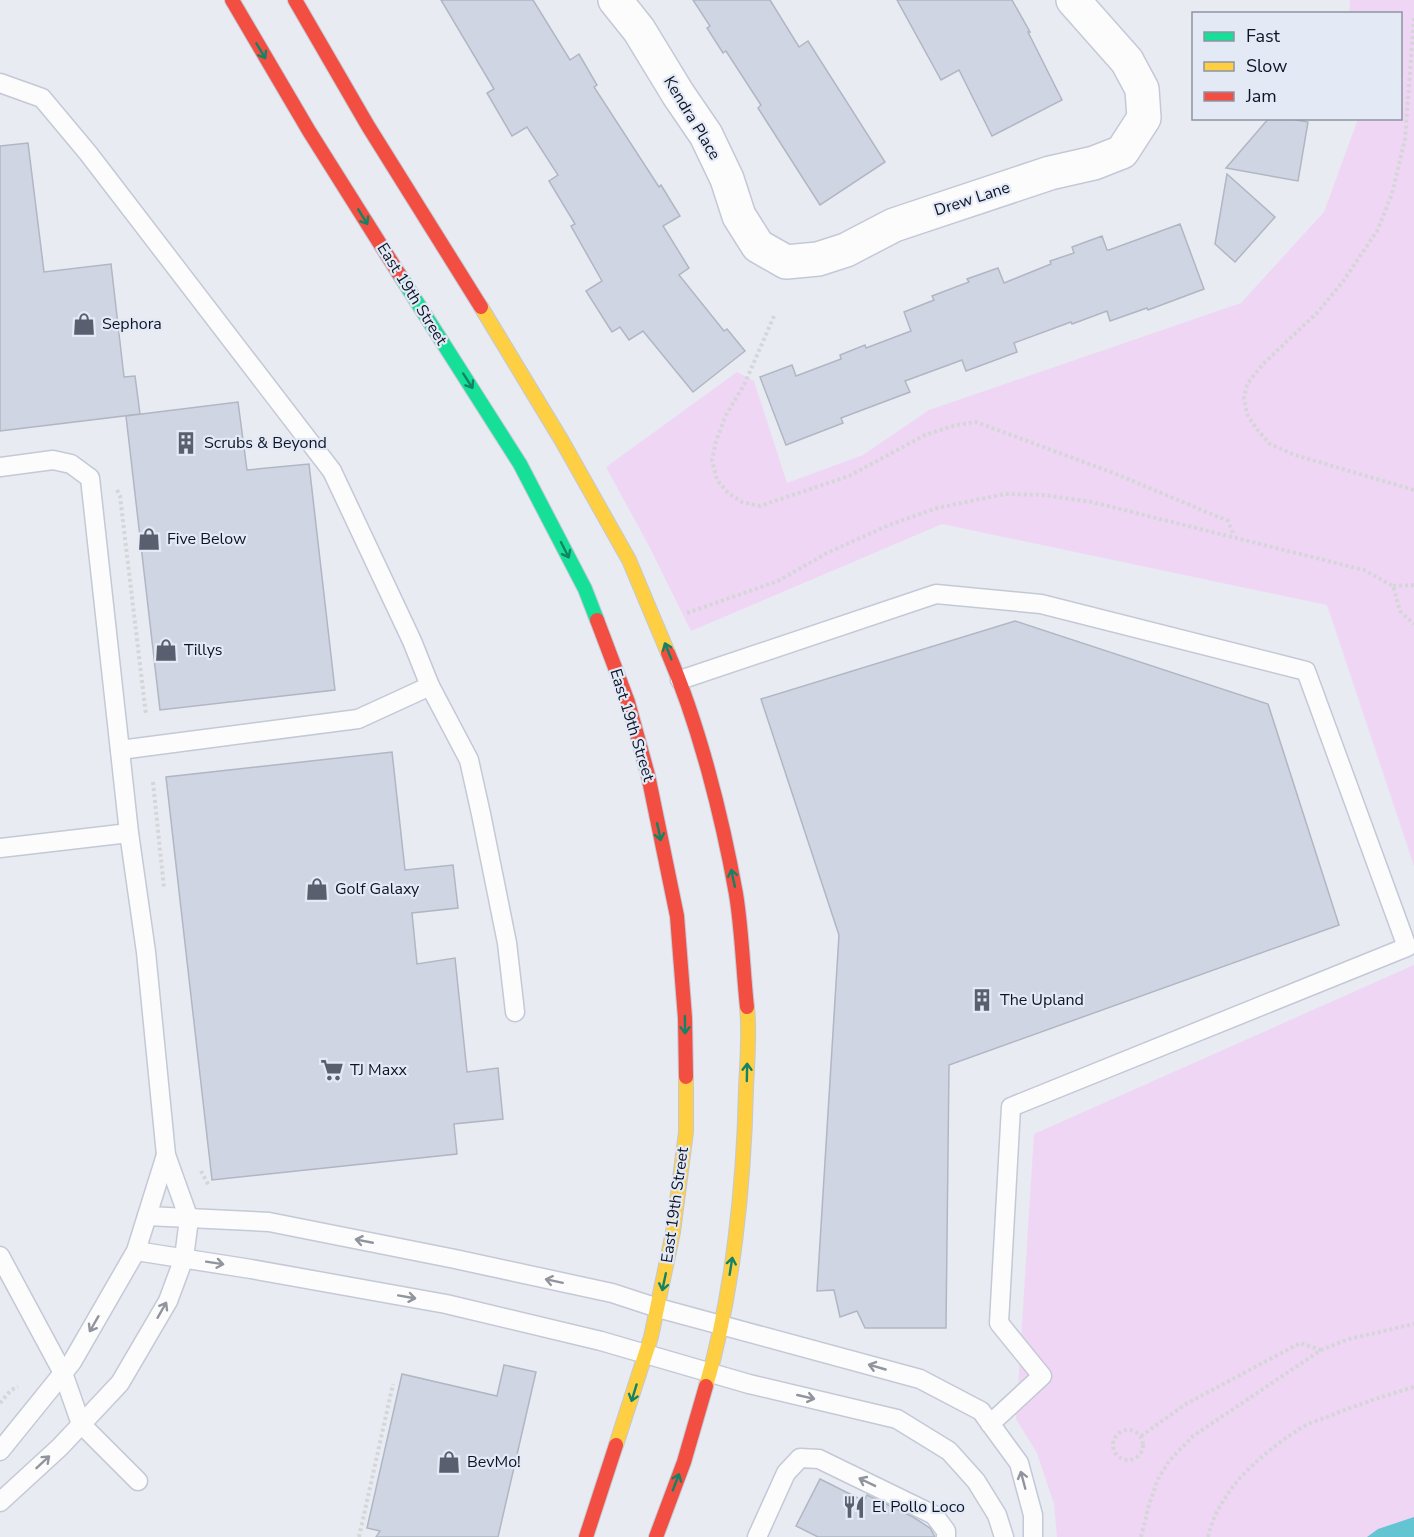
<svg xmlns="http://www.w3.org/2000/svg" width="1414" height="1537" viewBox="0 0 1414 1537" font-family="'Nunito Sans',sans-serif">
<rect width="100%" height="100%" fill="#e8ebf1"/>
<g fill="#f0d6f5">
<path d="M1350 0H1414V866L1327 605 942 524 691 631 650 548 606 467 737 372 754 381 787 483 863 455 929 410 1241 303 1324 212 1358 119 1400 118V14L1349 13Z"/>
<path d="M1414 965V1537H1057L1054 1504 1037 1453 1016 1419 1034 1134Z"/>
</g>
<path fill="#62c5d1" d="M1414 1517V1537H1367L1378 1529Z"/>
<g fill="#cfd5e3" stroke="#b0b6c3" stroke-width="1.5">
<path d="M441 0H533L570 60 579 54 597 85 594 87 659 187 661 185 680 216 663 226 689 268 679 275 724 331 727 329 745 351 693 392 643 331 629 340 620 327 612 332 586 291 602 281 571 226 575 224 549 181 558 175 527 127 512 136 487 93 494 89Z"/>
<path d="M693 0H770L799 47 808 41 885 162 820 205 758 108 761 105 726 51 723 53 707 28 710 26Z"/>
<path d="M897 0H1012L1030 32H1028L1062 100 992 136 959 70 941 80Z"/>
<path d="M1269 118H1286L1308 122 1298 181 1226 168Z"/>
<path d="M28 143 44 272 111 264 124 377 135 376 140 414 0 431V146Z"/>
<path d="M1227 174 1275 217 1235 262 1215 244Z"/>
<path d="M1180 224 1204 289 1148 310 1147 308 1110 321 1107 311 1072 324 1071 322 1014 343 1017 352 966 371 962 360 905 381 910 392 841 418 843 423 786 445 760 377 792 365 796 376 841 359 840 355 865 345 866 348 911 331 904 312 934 300 932 296 969 282 967 279 998 268 1004 283 1051 264 1050 261 1074 253 1072 247 1102 236 1107 250H1109Z"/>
<path d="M238 402 247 470 309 464 335 690 160 710 126 416Z"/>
<path d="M1015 621 1268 704 1339 925 949 1065 946 1328H865L857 1311 840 1317 834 1290 817 1291 839 935 761 699Z"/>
<path d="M392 752 405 870 453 865 458 908 412 913 417 964 455 958 467 1072 498 1068 503 1119 454 1124 457 1154 212 1180 166 777Z"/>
<path d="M504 1365 536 1372 498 1537H376L380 1531 367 1528 402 1374 497 1396Z"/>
<path d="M820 1479 864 1501 867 1495 913 1517 930 1528 935 1537H818L796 1526Z"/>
</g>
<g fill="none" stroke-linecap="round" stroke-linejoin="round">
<g stroke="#c3c9d6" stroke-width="21">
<g id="lane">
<path d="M0 83 42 98 88 153 332 471 412 641 430 686 358 719 120 750"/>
<path d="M0 467 53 460 71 464 90 478 129 833 146 952 166 1155 189 1219 184 1258 168 1301 120 1383 60 1447 0 1502"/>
<path d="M680 680 936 594 1041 604 1306 671 1407 947 1011 1107 999 1323 1042 1376 990 1424"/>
<path d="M430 686 469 760 481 814 507 943 515 1012"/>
<path d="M0 848 129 833"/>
<path d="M147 1216 269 1222 455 1259 612 1293 658 1308 920 1379 981 1411 1019 1463 1033 1515V1537"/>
<path d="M136 1251 251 1269 446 1304 601 1341 749 1384 897 1419 949 1451 976 1481 997 1515 1004 1537"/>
<path d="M0 1256 63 1373 81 1424 138 1481"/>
<path d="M0 1451 72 1362 136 1251 166 1155"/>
<path d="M757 1537 786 1473 800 1458 819 1459 934 1515 946 1531V1537"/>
</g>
</g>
<g stroke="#c3c9d6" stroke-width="36">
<path id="street" d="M615 0 639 30 678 94 706 135 727 179 739 216 758 246 786 262 818 259 846 250 894 225 1050 173 1094 163 1122 152 1144 118 1142 89 1127 61 1073 0"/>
</g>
<g stroke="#c3c9d6" stroke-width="16">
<path id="fast" d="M399 274 520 464 585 589 597 620"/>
</g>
<g stroke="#c3c9d6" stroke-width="16">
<g id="slow">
<path d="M481 307 562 441 629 560 668 653"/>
<path d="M706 1386C733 1295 744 1184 746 1089 747 1062 750 1034 747 1007"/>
<path d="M616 1445 651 1337 673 1232 686 1132V1077"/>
</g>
</g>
<g stroke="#c3c9d6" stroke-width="16">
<g id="jam">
<path d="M232 0 309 131 399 274"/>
<path d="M295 0 368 126 481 307"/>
<path d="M597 620 628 702 648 775 677 916 685 1018 686 1077"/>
<path d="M668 653C699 725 722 816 736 894 742 931 743 970 747 1007"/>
<path d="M586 1537 616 1445"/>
<path d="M656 1537 684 1462 706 1386"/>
</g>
</g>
<g stroke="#d4d6d8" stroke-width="4" stroke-dasharray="3 3" stroke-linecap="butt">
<path d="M1414 18 1405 139 1392 194 1377 231 1344 280 1318 312 1263 364 1247 384 1244 398 1247 414 1256 428 1270 444 1295 455 1414 490"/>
<path d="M774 316 745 383 726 415 716 441 712 460 717 480 728 493 742 502 760 506 849 476 925 435 956 425 976 422 1116 474 1228 521 1234 536"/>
<path d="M117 490 120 496 146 715"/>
<path d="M1393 586 1414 585"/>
<path d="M687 613 778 581 827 553 889 525 937 508 1005 494 1044 495 1092 502 1364 570 1393 586 1400 611 1414 624"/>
<path d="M153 782 164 888"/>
<path d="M201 1171 209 1186"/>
<path d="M0 1403 11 1390 18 1387"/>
<circle cx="1128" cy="1445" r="15"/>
<path d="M1141 1436 1186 1404 1300 1343 1321 1350"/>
<path d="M359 1537 393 1384"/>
<path d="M1141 1537 1149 1505 1158 1479 1169 1461 1193 1436 1321 1350 1349 1339 1414 1324"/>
<path d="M1208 1537C1219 1489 1262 1453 1301 1428 1309 1423 1319 1420 1327 1417 1356 1405 1384 1396 1414 1387"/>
</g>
<use href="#lane" stroke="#fcfcfd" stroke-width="18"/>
<use href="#street" stroke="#fcfcfd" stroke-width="33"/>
<use href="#fast" stroke="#16e098" stroke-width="14"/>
<use href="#slow" stroke="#ffcf43" stroke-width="14"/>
<use href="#jam" stroke="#f24e42" stroke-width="14"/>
</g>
<defs><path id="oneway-shaft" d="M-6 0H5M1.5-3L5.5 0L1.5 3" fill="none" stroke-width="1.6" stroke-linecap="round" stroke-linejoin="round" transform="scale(1.5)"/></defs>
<g stroke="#128465">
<use href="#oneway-shaft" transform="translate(261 51) rotate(59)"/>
<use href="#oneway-shaft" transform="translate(363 217) rotate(58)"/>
<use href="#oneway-shaft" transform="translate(468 381) rotate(57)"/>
<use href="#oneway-shaft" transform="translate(565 550) rotate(63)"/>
<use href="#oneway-shaft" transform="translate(668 651) rotate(-112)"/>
<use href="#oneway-shaft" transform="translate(659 832) rotate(78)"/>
<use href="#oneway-shaft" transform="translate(733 878) rotate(-102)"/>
<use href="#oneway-shaft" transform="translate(685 1025) rotate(89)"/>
<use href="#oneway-shaft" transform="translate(747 1072) rotate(-89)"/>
<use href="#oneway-shaft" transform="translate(731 1266) rotate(-81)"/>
<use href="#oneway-shaft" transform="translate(664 1282) rotate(102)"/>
<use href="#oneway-shaft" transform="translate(634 1393) rotate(107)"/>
<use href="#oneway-shaft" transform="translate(676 1482) rotate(-69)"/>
</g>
<g stroke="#90949d">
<use href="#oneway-shaft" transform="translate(364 1241) rotate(-169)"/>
<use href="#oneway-shaft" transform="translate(215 1263) rotate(9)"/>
<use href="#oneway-shaft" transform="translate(554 1281) rotate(-168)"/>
<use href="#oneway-shaft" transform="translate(407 1297) rotate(10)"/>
<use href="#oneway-shaft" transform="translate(162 1310) rotate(-60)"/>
<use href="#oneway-shaft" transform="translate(94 1324) rotate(120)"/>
<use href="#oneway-shaft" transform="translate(877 1367) rotate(-164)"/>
<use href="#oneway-shaft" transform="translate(806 1397) rotate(13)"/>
<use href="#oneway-shaft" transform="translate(43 1462) rotate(-43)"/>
<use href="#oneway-shaft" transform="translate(1023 1480) rotate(-105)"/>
<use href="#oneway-shaft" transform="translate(867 1482) rotate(-154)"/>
</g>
<defs>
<g id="shop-bare" transform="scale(1.8)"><path d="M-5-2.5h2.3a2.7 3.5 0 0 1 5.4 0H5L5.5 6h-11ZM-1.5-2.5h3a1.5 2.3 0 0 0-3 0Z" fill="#595f6e" stroke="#e4eaf5" stroke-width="2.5" paint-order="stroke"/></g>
<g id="building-bare" transform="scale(1.8)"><path d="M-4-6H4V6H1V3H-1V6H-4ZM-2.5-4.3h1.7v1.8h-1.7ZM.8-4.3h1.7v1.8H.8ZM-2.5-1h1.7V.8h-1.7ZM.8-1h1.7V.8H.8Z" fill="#595f6e" stroke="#e4eaf5" stroke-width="2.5" paint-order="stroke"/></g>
<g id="supermarket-bare" transform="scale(1.8)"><path d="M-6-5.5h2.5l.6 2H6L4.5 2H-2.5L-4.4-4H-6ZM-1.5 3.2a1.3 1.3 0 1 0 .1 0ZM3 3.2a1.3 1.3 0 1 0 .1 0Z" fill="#595f6e" stroke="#e4eaf5" stroke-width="2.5" paint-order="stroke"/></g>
<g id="restaurant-bare" transform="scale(1.8)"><path d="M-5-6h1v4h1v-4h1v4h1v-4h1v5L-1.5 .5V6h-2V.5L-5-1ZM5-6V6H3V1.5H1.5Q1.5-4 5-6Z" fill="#595f6e" stroke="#e4eaf5" stroke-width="2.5" paint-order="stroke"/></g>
</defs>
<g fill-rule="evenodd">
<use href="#shop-bare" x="84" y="324"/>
<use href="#building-bare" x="186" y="443"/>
<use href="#shop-bare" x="149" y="539"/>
<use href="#shop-bare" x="166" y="650"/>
<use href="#shop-bare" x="317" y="889"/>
<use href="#building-bare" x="982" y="1000"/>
<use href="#supermarket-bare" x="332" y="1070"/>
<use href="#shop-bare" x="449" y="1462"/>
<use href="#restaurant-bare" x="854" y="1507"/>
</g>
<g text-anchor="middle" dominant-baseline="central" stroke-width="4.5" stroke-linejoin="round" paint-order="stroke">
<g font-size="16" fill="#0c1427" stroke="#e4eaf5">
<text transform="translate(692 118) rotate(59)">Kendra Place</text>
<text transform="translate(972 199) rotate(-18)">Drew Lane</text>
<text transform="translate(412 294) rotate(58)">East 19th Street</text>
<text transform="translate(632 725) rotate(73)">East 19th Street</text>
<text transform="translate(675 1205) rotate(-82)">East 19th Street</text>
</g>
<g font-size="16" fill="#0c1427" stroke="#e4eaf5" text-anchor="start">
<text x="102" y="324">Sephora</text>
<text x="204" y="443">Scrubs &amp; Beyond</text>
<text x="167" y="539">Five Below</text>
<text x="184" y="650">Tillys</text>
<text x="335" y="889">Golf Galaxy</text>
<text x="1000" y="1000">The Upland</text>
<text x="350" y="1070">TJ Maxx</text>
<text x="467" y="1462">BevMo!</text>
<text x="872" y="1507">El Pollo Loco</text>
</g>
</g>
<rect x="1192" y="12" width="210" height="108" fill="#e4eaf5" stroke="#8e94a3" stroke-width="1.5"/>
<rect x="1204" y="32" width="30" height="9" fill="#16e098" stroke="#8e94a3" stroke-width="1.5"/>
<text x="1246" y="42" font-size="18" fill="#0c1427">Fast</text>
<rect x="1204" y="62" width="30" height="9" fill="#ffcf43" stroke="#8e94a3" stroke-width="1.5"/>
<text x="1246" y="72" font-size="18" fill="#0c1427">Slow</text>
<rect x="1204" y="92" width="30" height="9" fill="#f24e42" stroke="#8e94a3" stroke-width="1.5"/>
<text x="1246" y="102" font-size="18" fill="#0c1427">Jam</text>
</svg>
